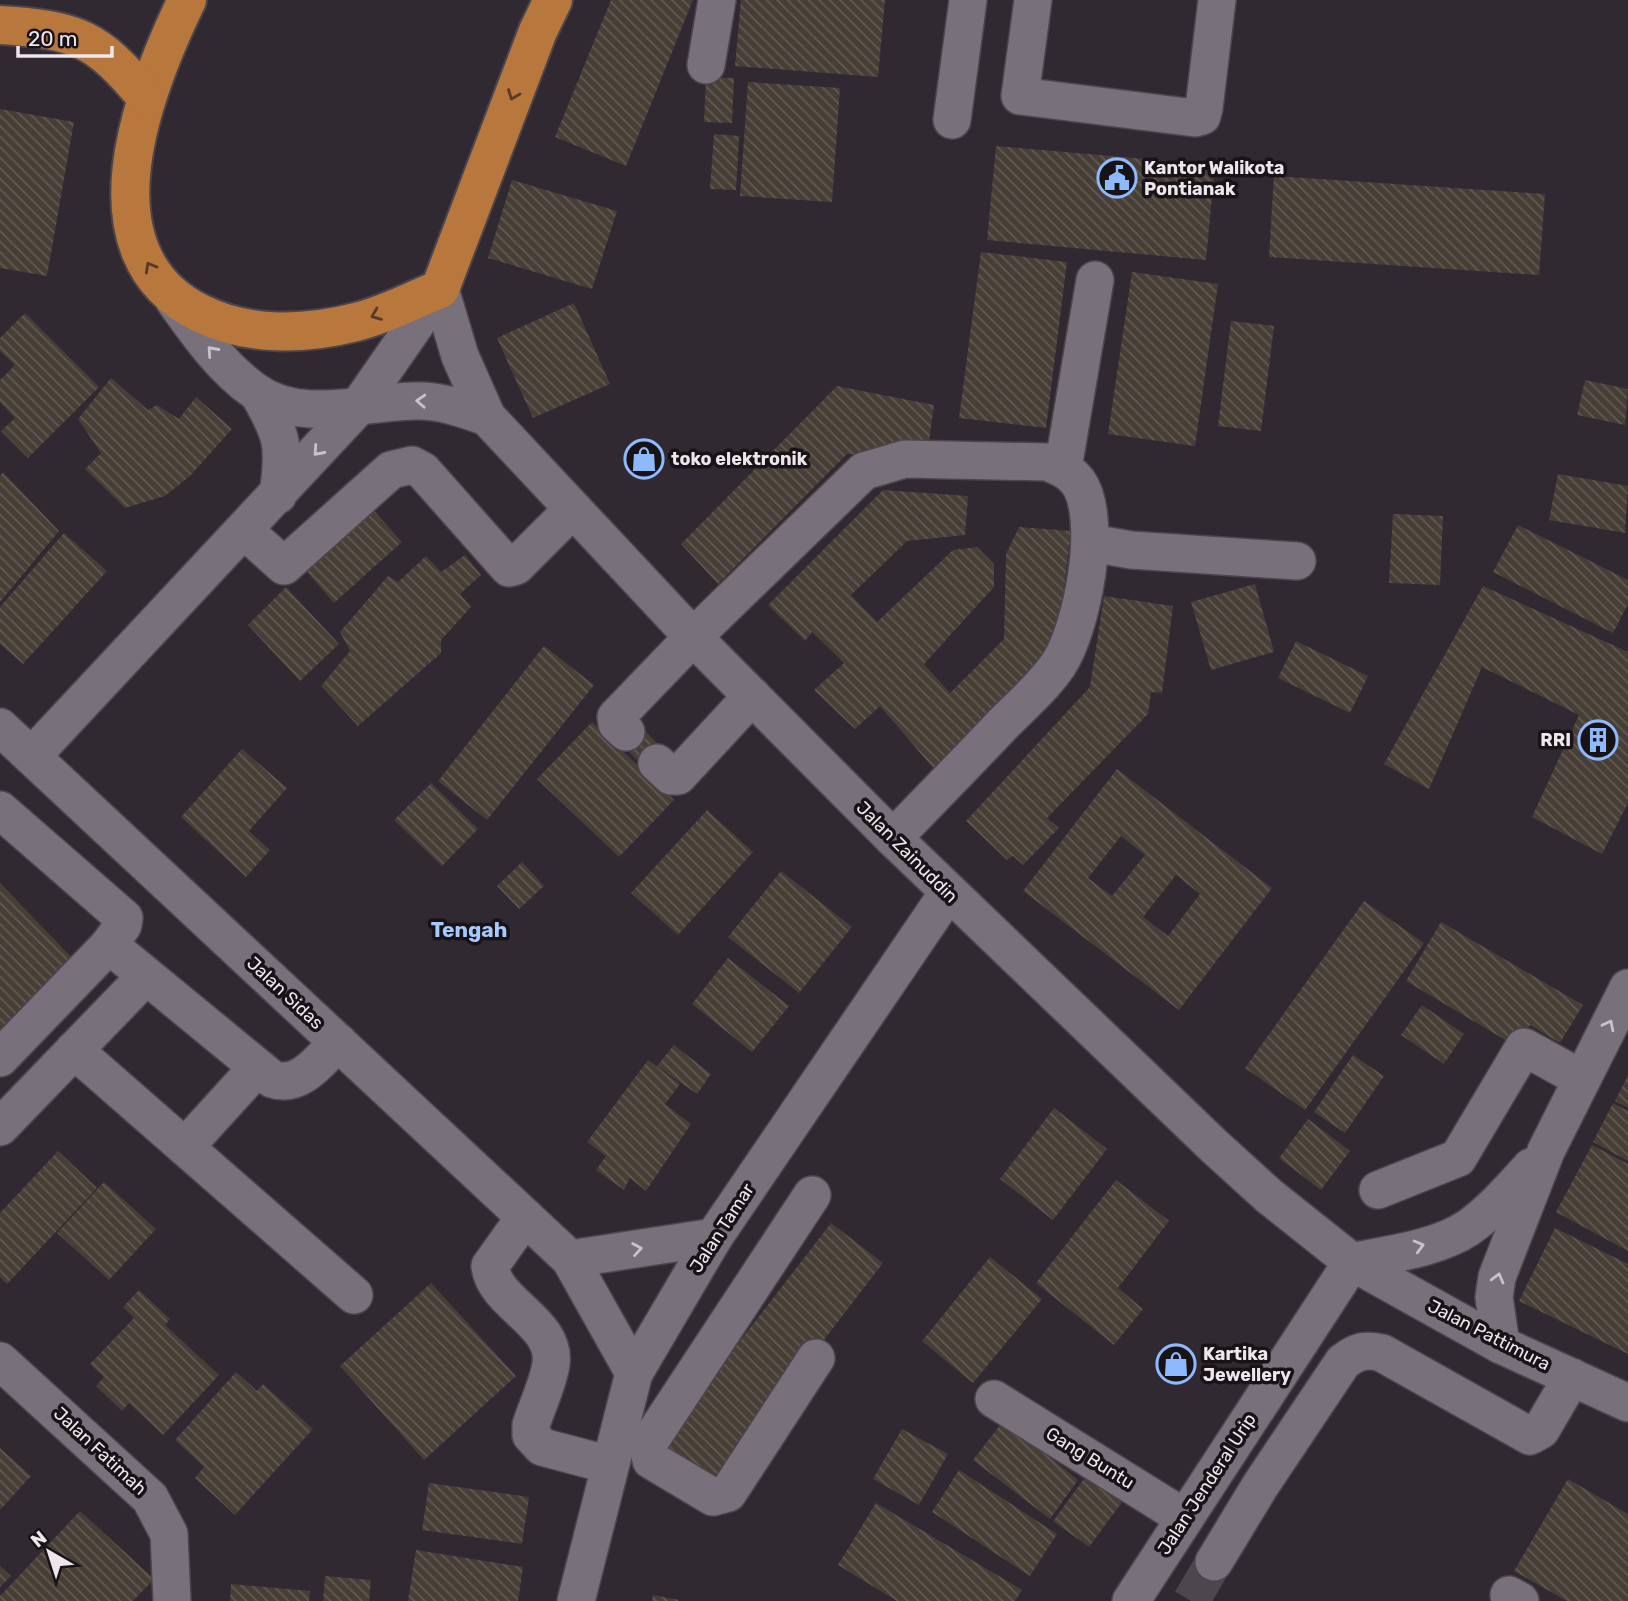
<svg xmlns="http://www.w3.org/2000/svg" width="1628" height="1601" viewBox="0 0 1628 1601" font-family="Rubik,sans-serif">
<defs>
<pattern id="building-back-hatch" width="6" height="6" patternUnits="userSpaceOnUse" patternTransform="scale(1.75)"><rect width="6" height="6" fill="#473e36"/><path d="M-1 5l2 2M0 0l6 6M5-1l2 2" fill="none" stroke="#625a53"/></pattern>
</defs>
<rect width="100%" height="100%" fill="#312932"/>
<g fill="url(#building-back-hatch)" fill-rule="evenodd">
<path d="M611 0H693L626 166 555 137Z"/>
<path d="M741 0H885L878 77 735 66Z"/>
<path d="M706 77 734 78 732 123 704 122Z"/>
<path d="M748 82 840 88 832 202 740 196Z"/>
<path d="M0 109 74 122 47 276 0 268Z"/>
<path d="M714 134 739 136 736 190 710 189Z"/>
<path d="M996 146 1215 165 1206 260 987 240Z"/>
<path d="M1274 176 1545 194 1539 275 1269 257Z"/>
<path d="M512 180 617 211 592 289 488 258Z"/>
<path d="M981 252 1067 262 1046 428 959 418Z"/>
<path d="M1132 272 1218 284 1195 446 1108 434Z"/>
<path d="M574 303 610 384 533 418 497 338Z"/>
<path d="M25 313 99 387 28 458 1 431 15 418 0 402V380L15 365 0 351V338Z"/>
<path d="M1231 321 1274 326 1261 431 1218 426Z"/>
<path d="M111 378 148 410 157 405 179 419 196 397 232 429 190 476 165 496 125 508 85 469 101 453 78 419Z"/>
<path d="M1585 380 1628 389 1625 425 1577 415Z"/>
<path d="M837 386 934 405 927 456 847 454 718 584 681 544Z"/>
<path d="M3 472 59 531 0 602V476Z"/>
<path d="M1558 474 1628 486 1625 533 1549 520Z"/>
<path d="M883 490 968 496 965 535 907 541 851 595 877 622 953 550 977 547 994 564V587L924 664 950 693 1004 639 1006 554 1019 527 1071 531 1055 663 940 776 880 706 855 729 814 690 844 663 812 632 805 641 768 605Z"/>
<path d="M368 504 402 542 334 603 302 566Z"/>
<path d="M1393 514 1443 516 1440 585 1389 583Z"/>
<path d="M1518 525 1628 580V604L1613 633 1493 572Z"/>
<path d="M64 533 107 571 23 664 0 644V607Z"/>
<path d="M465 555 481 575 460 594 471 607 441 640V653L358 726 321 686 350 651 340 632 388 576 398 582 426 556 441 572Z"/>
<path d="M1255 584 1274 652 1211 670 1191 602Z"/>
<path d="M1483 586 1628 652V803L1602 854 1532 817 1579 715 1482 667 1429 789 1384 764Z"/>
<path d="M286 587 339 644 300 681 248 625Z"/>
<path d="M1104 596 1173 606 1162 693 1151 692 1148 714 1047 818 1059 828 1023 865 1013 856 1007 860 966 821 1090 687Z"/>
<path d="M1296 641 1368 676 1350 713 1278 678Z"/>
<path d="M544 646 594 685 487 820 438 781Z"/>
<path d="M592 722 674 800 619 857 537 779Z"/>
<path d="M637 722 666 753 648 771 618 741Z"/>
<path d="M242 749 287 788 249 831 270 850 246 877 181 817Z"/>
<path d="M1117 769 1272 888 1179 1010 1023 891ZM1121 836 1145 855 1112 896 1088 878ZM1176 875 1200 894 1168 936 1143 917Z"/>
<path d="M431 783 478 829 442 866 394 820Z"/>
<path d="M707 810 753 852 678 935 631 893Z"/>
<path d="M522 862 544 886 519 909 497 886Z"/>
<path d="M781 871 852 927 799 993 728 937Z"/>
<path d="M0 883 74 960 0 1032Z"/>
<path d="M1364 901 1424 943 1305 1110 1245 1068Z"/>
<path d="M1441 922 1583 1005 1560 1043 1530 1025 1517 1047 1406 981Z"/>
<path d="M728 958 789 1006 752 1052 692 1004Z"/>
<path d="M1422 1005 1464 1034 1444 1064 1401 1035Z"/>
<path d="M674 1045 711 1074 697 1094 657 1066Z"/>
<path d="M1353 1055 1384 1076 1345 1133 1314 1112Z"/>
<path d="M648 1060 680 1084 665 1104 691 1124 646 1191 630 1178 624 1190 596 1170 606 1156 587 1142Z"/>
<path d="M1628 1075V1108L1615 1101Z"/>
<path d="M1613 1103 1628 1111V1161L1593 1142Z"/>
<path d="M1054 1108 1107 1149 1053 1220 1000 1179Z"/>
<path d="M1308 1119 1350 1151 1321 1190 1279 1158Z"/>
<path d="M1592 1145 1628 1164V1251L1556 1212Z"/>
<path d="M58 1151 97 1188 7 1284 0 1277V1213Z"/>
<path d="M1116 1180 1169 1221 1118 1288 1143 1309 1114 1345 1036 1283Z"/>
<path d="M104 1182 156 1229 109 1280 57 1233Z"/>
<path d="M831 1223 883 1263 707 1492 655 1451Z"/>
<path d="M1555 1228 1628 1264V1354L1519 1301Z"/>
<path d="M990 1257 1042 1299 973 1383 922 1341Z"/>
<path d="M431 1283 516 1376 424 1460 340 1366Z"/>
<path d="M139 1290 170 1319 165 1325 219 1375 163 1435 129 1403 122 1411 96 1386 104 1377 90 1364 134 1318 123 1307Z"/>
<path d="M236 1372 257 1391 263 1384 313 1429 235 1515 195 1478 204 1467 175 1440Z"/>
<path d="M1004 1420 1078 1480 1050 1519 973 1460Z"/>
<path d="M902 1429 948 1454 919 1505 873 1479Z"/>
<path d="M0 1448 31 1476 0 1510Z"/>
<path d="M959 1470 1057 1534 1030 1576 932 1512Z"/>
<path d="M1089 1472 1125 1498 1089 1547 1053 1521Z"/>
<path d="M1568 1479 1628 1514V1601H1567L1514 1571Z"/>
<path d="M429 1483 529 1497 522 1544 422 1530Z"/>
<path d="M876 1503 1022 1590 1015 1601H897L838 1565Z"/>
<path d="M80 1511 154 1579 133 1601H0V1596Z"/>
<path d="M416 1550 523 1567 518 1601H408Z"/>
<path d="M0 1566 11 1576 0 1587Z"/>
<path d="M325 1576 371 1580 369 1601H323Z"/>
<path d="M231 1584 310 1591 309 1601H230Z"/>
<path d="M653 1595 679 1600 678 1601H652Z"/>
</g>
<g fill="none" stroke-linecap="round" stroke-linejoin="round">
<path stroke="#4d464e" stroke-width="37" stroke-dasharray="37 18" stroke-linecap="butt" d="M1191 1601 1214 1562"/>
<g stroke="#4b454c" stroke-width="40">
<g id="minor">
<path d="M1033 0 1020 96 1195 118 1202 116 1204 108 1217 0"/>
<path d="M706 65 717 0"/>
<path d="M952 120 968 0"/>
<path d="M440 289 460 356 487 417 693 637 893 838 1214 1146 1269 1196 1352 1262 1501 1345 1628 1403"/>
<path d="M174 300C198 334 222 368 256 392 305 425 366 400 420 401 443 401 466 410 487 417"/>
<path d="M258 393C283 436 285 446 278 495"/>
<path d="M1063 468 1095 280"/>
<path d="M244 530 284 566 391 470 412 465 423 471 509 568 516 566 573 509"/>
<path d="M1091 543 1131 550 1297 561"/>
<path d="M0 727 570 1259 634 1373"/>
<path d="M626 732 617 724 616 717 693 637 864 471 905 459 1047 462C1059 467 1070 471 1078 482 1104 518 1082 630 1058 665 1043 687 1022 705 1004 723 967 762 930 800 893 838"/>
<path d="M32 756 358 407 440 289"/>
<path d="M657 763 671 776H678L752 696"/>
<path d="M0 810 124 918 123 925 109 945 0 1058"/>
<path d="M109 945 272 1079C300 1089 320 1060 338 1042"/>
<path d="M74 1050 354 1295"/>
<path d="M0 1127 146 976"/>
<path d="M185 1147 256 1069"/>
<path d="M1378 1190 1458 1158 1524 1047 1582 1079"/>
<path d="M812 1195 648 1444 651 1460 713 1497 728 1493 816 1358"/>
<path d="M525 1217 490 1266C494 1304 557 1322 551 1364 548 1384 537 1406 531 1425V1435L542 1447 610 1465"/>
<path d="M570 1259 714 1237"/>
<path d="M1352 1262C1389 1254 1436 1249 1468 1228 1492 1211 1511 1189 1531 1167"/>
<path d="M1501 1345 1494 1297 1497 1277 1546 1151 1628 988"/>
<path d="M0 1361 150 1498 169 1534 172 1601"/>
<path d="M994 1399 1185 1518"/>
<path d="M1214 1562 1260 1486 1343 1362C1357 1351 1365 1349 1382 1353L1530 1436 1541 1430 1572 1377"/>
<path d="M1509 1595 1520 1601"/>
<path d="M576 1601 634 1373 714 1237 948 893"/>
<path d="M1131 1601 1352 1262"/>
</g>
</g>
<g stroke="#4b454c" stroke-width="42">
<g id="highway">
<path d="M187 0C143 91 79 254 200 313 248 337 305 335 356 322 385 315 413 300 440 289L538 31 553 0"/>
<path d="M0 25C77 30 96 37 146 97"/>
</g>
</g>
<use href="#minor" stroke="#78707a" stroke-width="37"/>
<use href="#highway" stroke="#b8773d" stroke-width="38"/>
</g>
<defs><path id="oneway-chevron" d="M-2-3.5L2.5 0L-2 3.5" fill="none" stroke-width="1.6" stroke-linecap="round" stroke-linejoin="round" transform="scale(1.75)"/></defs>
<g stroke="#573b26">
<use href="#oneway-chevron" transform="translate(513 95) rotate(111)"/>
<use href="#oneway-chevron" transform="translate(150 267) rotate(-119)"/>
<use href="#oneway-chevron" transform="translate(376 315) rotate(158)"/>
</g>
<g stroke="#c8c3ca">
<use href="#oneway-chevron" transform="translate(212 351) rotate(-132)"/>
<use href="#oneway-chevron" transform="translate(421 401) rotate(-177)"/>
<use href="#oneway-chevron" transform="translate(318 451) rotate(132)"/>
<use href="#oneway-chevron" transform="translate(1609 1025) rotate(-63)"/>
<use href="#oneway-chevron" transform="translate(1419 1246) rotate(-15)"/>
<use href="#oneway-chevron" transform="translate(637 1249) rotate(-9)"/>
<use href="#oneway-chevron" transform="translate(1498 1278) rotate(-75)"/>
</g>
<defs>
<g id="civic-ring" transform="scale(2.0125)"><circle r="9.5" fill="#171317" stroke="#8eb9fd" stroke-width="1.5"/><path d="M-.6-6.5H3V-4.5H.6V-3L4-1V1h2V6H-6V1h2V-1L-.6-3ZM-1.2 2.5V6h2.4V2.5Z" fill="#8eb9fd"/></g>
<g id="shop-ring" transform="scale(2.0125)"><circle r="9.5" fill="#171317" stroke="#8eb9fd" stroke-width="1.5"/><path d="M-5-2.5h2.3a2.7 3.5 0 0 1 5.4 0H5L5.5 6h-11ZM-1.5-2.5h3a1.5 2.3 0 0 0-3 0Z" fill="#8eb9fd"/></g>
<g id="building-ring" transform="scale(2.0125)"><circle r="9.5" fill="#171317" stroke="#8eb9fd" stroke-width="1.5"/><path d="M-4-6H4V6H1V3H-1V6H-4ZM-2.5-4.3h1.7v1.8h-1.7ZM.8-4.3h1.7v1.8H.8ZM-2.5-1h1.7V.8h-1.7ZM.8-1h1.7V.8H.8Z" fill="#8eb9fd"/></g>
</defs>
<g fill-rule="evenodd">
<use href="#civic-ring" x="1117" y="178"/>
<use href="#shop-ring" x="644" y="459"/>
<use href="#building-ring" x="1598" y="740"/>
<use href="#shop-ring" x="1176" y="1364"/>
</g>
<g text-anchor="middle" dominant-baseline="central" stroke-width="7" stroke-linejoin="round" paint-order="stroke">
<g font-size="18" font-weight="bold" fill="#ebe7ec" stroke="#171317" text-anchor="start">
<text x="1144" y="168">Kantor Walikota<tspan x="1144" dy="21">Pontianak</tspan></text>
<text x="671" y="459">toko elektronik</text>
<text x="1571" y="740" text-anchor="end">RRI</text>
<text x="1203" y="1354">Kartika<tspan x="1203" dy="21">Jewellery</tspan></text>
</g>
<g font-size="18" fill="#ebe7ec" stroke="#171317">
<text transform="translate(907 852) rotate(45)">Jalan Zainuddin</text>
<text transform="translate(285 993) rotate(43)">Jalan Sidas</text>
<text transform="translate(722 1228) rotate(-57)">Jalan Tamar</text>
<text transform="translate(1489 1335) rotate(27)">Jalan Pattimura</text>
<text transform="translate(100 1451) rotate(43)">Jalan Fatimah</text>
<text transform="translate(1090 1458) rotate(32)">Gang Buntu</text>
<text transform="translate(1207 1484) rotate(-57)">Jalan Jenderal Urip</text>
</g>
<g font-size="21" font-weight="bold" fill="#a8c9fc" stroke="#171317">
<text x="469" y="929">Tengah</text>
</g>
</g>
<g transform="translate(49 1552) rotate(321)" stroke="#171317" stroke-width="5" paint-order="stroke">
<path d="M0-5L12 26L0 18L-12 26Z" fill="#ebe7ec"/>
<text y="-10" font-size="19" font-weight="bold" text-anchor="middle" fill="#ebe7ec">N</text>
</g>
<path d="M18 46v10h94v-10" fill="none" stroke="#ebe7ec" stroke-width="3.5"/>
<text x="28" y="46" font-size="21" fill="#ebe7ec" stroke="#171317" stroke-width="5" paint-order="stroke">20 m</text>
</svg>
